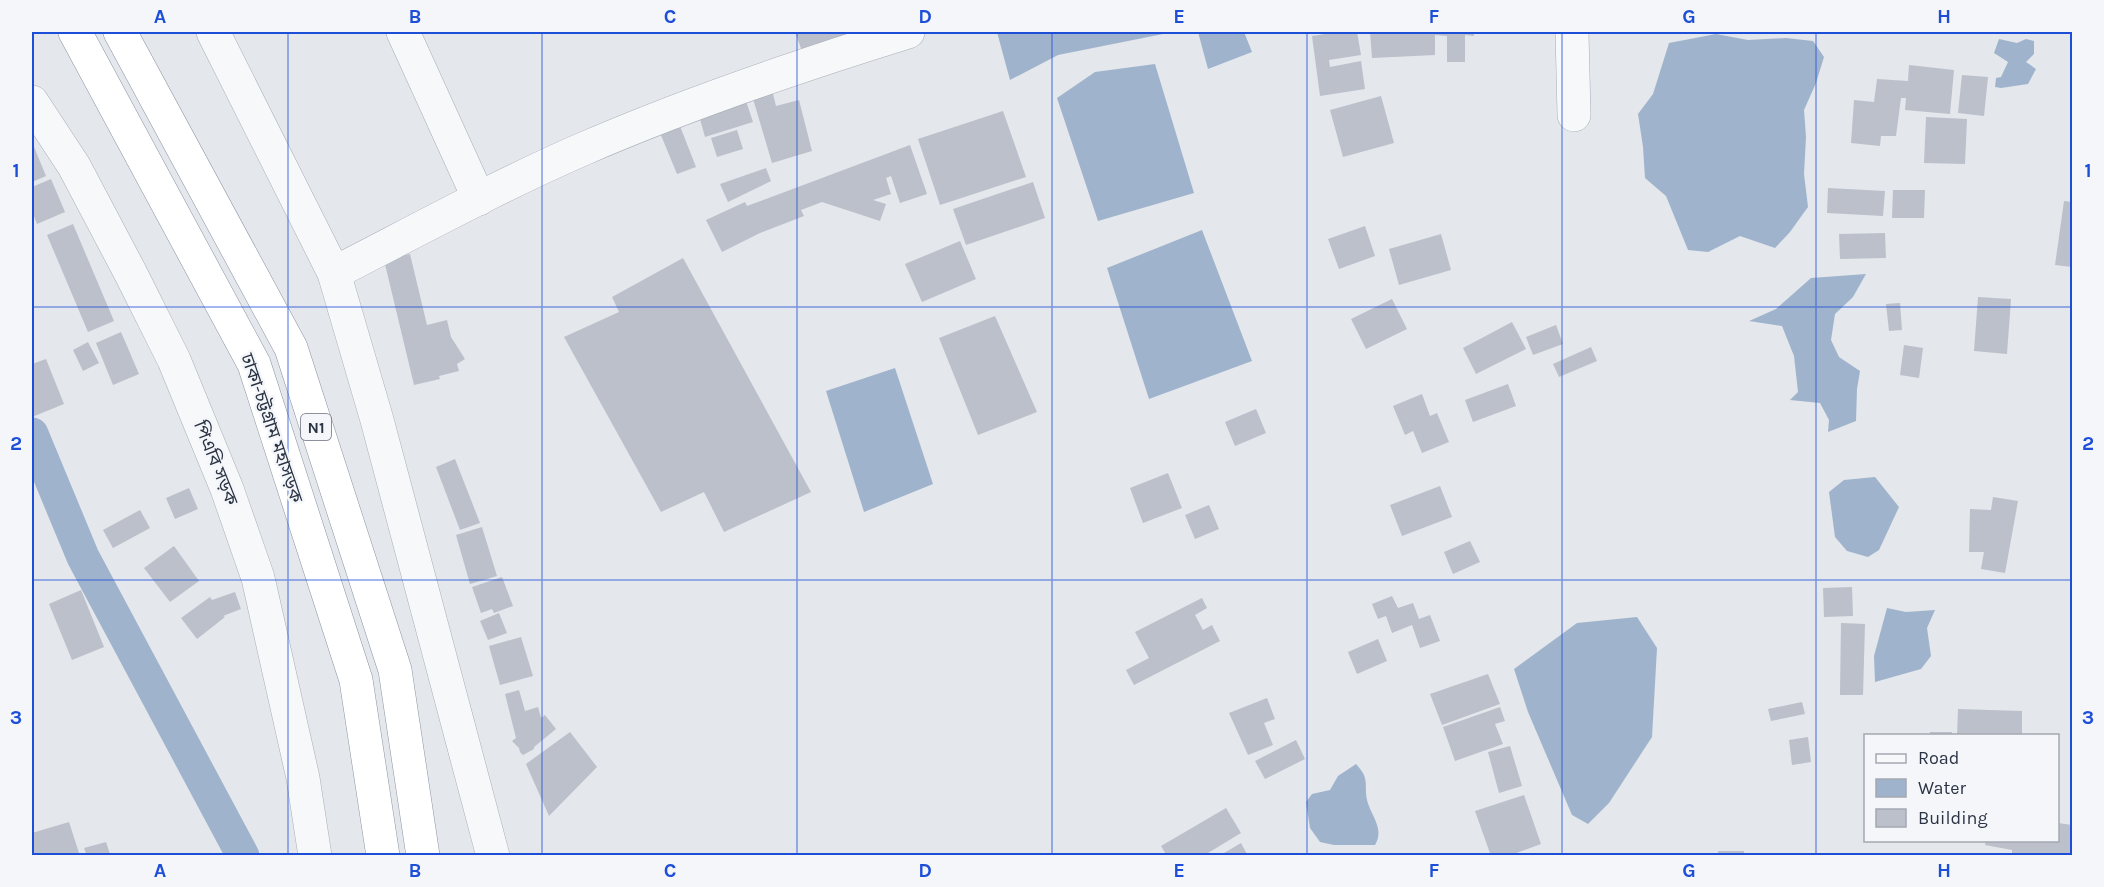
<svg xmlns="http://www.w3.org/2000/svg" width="2104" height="887" viewBox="0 0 2104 887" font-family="Karla,'Noto Sans Bengali',sans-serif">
<rect width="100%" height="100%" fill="#e4e7ec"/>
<g fill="#9fb4cc">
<path d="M997 32H1173L1058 55 1010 80Z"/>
<path d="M1198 32H1244L1252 52 1208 69Z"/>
<path d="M1716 34 1748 40 1786 38 1813 41 1824 57 1816 83 1804 110 1806 137 1804 174 1808 207 1790 232 1775 248 1740 236 1708 252 1688 250 1666 196 1645 178 1643 147 1638 114 1653 94 1669 43Z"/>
<path d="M1999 39 2017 43 2026 39 2034 41V54L2026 62 2036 69 2028 84 2001 88 1995 87 1996 78 2001 77 2008 62 1994 53Z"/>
<path d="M1155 64 1194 193 1098 221 1057 98 1095 72Z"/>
<path d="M1202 230 1252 361 1149 399 1107 268Z"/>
<path d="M1866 274 1853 297 1835 314 1831 340 1839 357 1860 371 1857 389 1856 421 1828 432 1829 420 1820 403 1790 400 1798 392 1794 356 1782 326 1749 321 1776 309 1811 278Z"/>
<path d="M895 368 933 484 864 512 826 391Z"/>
<path d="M1875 477 1899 507 1879 550 1868 557 1847 551 1835 537 1829 492 1844 480Z"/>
<path d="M1887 608 1906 612 1935 610 1927 628 1931 656 1921 669 1875 682 1874 656Z"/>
<path d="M1637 617 1657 648 1652 737 1609 803 1588 824 1572 815 1528 712 1514 669 1577 623Z"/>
<path d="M1356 764C1370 779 1364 783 1367 800 1371 816 1385 829 1375 845H1334L1320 842 1310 828 1306 802 1312 794 1330 790 1338 776Z"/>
</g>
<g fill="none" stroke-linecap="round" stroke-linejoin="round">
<path stroke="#9fb4cc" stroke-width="33" d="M32 434 83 557 243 856"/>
</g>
<g fill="#bbc0ca">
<path d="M795 32H880L805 59Z"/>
<path d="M1338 32H1357L1361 55 1329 60 1330 67 1361 61 1365 89 1320 96 1312 36Z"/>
<path d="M1370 32H1474V36L1465 35V62H1447V36L1435 35V55L1372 58Z"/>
<path d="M1909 65 1954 70 1950 114 1905 110 1906 98H1901L1896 136H1881L1880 146 1851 143 1854 100 1874 102 1877 79 1908 81Z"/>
<path d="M1962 75 1988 77 1984 116 1958 113Z"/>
<path d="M771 86 776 106 799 100 812 151 772 163 751 92Z"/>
<path d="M1381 96 1394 143 1343 157 1330 110Z"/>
<path d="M745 98 753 122 705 137 698 112Z"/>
<path d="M1003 111 1026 177 940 205 918 139Z"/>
<path d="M1926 117 1967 119 1965 164 1924 163Z"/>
<path d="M678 121 696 167 677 174 658 128Z"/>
<path d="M737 130 743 149 717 157 711 138Z"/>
<path d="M32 142 46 176 32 182Z"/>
<path d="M910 145 927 194 900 203 891 176 886 178 891 194 873 200 886 204 880 221 822 202 801 210 804 216 760 233 722 252 706 220 745 202 747 206Z"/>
<path d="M766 168 771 181 728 202 720 184Z"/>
<path d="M51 179 65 212 37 224 32 211V187Z"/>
<path d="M1033 182 1045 218 966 245 953 209Z"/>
<path d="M1828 188 1885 191 1883 216 1827 213Z"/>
<path d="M1893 190H1925L1924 218H1892Z"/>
<path d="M2064 201 2072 202V267L2055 265Z"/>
<path d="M73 224 114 321 88 332 47 235Z"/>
<path d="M1365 226 1375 256 1339 269 1328 239Z"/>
<path d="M1885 233 1886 258 1840 259 1839 234Z"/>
<path d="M1441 234 1451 270 1399 285 1389 249Z"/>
<path d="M960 241 976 279 922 302 905 264Z"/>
<path d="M410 254 427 325 447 320 451 337 465 359 457 364 459 371 439 376 440 379 414 385 384 260Z"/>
<path d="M683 258 811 492 724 532 704 492 661 512 564 337 619 312 612 297Z"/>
<path d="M1978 297 2011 299 2007 354 1974 351Z"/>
<path d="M1392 299 1407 329 1366 349 1351 319Z"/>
<path d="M1900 303 1902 330 1889 331 1886 304Z"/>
<path d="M995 316 1037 412 978 435 939 338Z"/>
<path d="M1512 322 1526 349 1476 374 1463 348Z"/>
<path d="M1556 325 1563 344 1533 355 1526 337Z"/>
<path d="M121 332 139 374 113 385 96 343Z"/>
<path d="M88 342 99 363 83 371 73 350Z"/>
<path d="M1904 345 1923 348 1919 378 1900 375Z"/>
<path d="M1591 347 1597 361 1559 377 1553 364Z"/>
<path d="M46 359 64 404 32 417V364Z"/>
<path d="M1508 384 1516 406 1473 422 1465 400Z"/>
<path d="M1422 394 1430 416 1437 413 1449 442 1422 453 1413 431 1405 435 1393 406Z"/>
<path d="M1256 409 1266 433 1235 446 1225 422Z"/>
<path d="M455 459 480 523 460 530 436 467Z"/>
<path d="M1168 473 1182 508 1143 523 1130 488Z"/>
<path d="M1440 486 1452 517 1402 536 1390 505Z"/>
<path d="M189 488 198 509 175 519 166 498Z"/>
<path d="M1993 497 2018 501 2005 573 1981 569 1984 552H1969L1970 509 1991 510Z"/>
<path d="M1209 505 1219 529 1195 539 1185 515Z"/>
<path d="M140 510 150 528 113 548 103 530Z"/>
<path d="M482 527 497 576 470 584 456 535Z"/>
<path d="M1470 541 1480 562 1453 574 1444 552Z"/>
<path d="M174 546 199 581 170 602 144 568Z"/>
<path d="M502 577 513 606 494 613 492 609 481 613 472 587Z"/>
<path d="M1852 587 1853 616 1824 617 1823 588Z"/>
<path d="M81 590 104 647 72 660 49 604Z"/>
<path d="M235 592 241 609 223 616 225 617 197 639 181 618 210 597 212 600Z"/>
<path d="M1392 596 1398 608 1413 603 1419 619 1430 615 1440 641 1420 648 1412 625 1392 633 1386 616 1378 619 1372 604Z"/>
<path d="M1202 598 1207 608 1195 615 1203 630 1212 625 1220 641 1134 685 1126 670 1149 658 1135 632Z"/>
<path d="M499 613 507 633 488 640 480 621Z"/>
<path d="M1841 623 1865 624 1863 695H1840Z"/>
<path d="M521 637 533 676 500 685 489 646Z"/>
<path d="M1378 639 1387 661 1357 674 1348 652Z"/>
<path d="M1488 674 1500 704 1442 725 1430 694Z"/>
<path d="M519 690 525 711 538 707 541 718 545 715 556 729 534 747V749L523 755 520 752 519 748 512 741 516 738 505 694Z"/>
<path d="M1267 698 1275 719 1264 723 1273 745 1248 755 1229 713Z"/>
<path d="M1802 702 1805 714 1771 721 1768 709Z"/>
<path d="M1500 707 1505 721 1495 724 1503 744 1455 761 1443 727Z"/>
<path d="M1958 709 2022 711V736H1957Z"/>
<path d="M570 732 597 767 549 816 526 764Z"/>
<rect x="1930" y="732" width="22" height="4"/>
<path d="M1808 737 1811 762 1792 765 1789 740Z"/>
<path d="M1296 740 1305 759 1265 779 1255 761Z"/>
<path d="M1510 746 1522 786 1499 793 1488 752Z"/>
<path d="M1524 795 1541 844 1508 856H1491L1475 811Z"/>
<path d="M1226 808 1241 833 1203 856H1167L1161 846Z"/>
<path d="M69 822 80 856H32V833Z"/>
<path d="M2058 823 2072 825V856H2030L2012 853V850L1985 845 1986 840H2058Z"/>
<path d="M106 842 110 854 87 856 84 848Z"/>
<path d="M1241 843 1248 856H1219Z"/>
<rect x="1718" y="851" width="26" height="5"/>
</g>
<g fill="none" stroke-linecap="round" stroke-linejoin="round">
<g stroke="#a9aeb7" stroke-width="34">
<g id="street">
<path d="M213 32 334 273 377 420 493 856"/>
<path d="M403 32 479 199"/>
<path d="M1572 32 1574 115"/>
<path d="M32 102 74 166 131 274 174 360 227 489 258 578 303 778 315 856"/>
<path d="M334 273C416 231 498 186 583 149 689 103 798 66 908 32"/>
</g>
</g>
<g stroke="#8b94a3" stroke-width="34">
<g id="highway">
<path d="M75 32 254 364 356 680 383 856"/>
<path d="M120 32 291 348 395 670 423 856"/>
</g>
</g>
<use href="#street" stroke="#f7f8fa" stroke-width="33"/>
<use href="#highway" stroke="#fff" stroke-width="33"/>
</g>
<path fill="none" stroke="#1d4ed8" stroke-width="1.5" stroke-opacity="0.55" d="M288 32V856M542 32V856M797 32V856M1052 32V856M1307 32V856M1562 32V856M1816 32V856M32 307H2072M32 580H2072"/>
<g text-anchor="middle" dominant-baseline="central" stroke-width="5" stroke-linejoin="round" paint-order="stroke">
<rect fill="#f4f6f9" stroke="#676e7b" stroke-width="1.5" x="301" y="414" width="30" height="26" rx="4.5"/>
<g font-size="16" font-weight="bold" fill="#2b3445">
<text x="316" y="427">N1</text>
</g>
<g font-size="18" fill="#2b3445" stroke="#f4f6f9">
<text transform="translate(272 428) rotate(71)">ঢাকা-চট্টগ্রাম মহাসড়ক</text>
<text transform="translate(216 463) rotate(68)">পিএবি সড়ক</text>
</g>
</g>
<rect width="2104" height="887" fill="none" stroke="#f4f6f9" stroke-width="66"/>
<rect x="1864" y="734" width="195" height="108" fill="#f4f6f9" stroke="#a4a8b1" stroke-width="1.5"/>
<rect x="1876" y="754" width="30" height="9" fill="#f7f8fa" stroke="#a4a8b1" stroke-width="1.5"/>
<text x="1918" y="764" font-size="18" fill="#2b3445">Road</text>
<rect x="1876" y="779" width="30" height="18" fill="#9fb4cc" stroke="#a4a8b1" stroke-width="1.5"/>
<text x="1918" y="794" font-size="18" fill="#2b3445">Water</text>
<rect x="1876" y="809" width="30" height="18" fill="#bbc0ca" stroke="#a4a8b1" stroke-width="1.5"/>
<text x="1918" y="824" font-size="18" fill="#2b3445">Building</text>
<rect x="33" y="33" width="2038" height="821" fill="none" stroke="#1d4ed8" stroke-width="2"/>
<g font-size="20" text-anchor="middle" font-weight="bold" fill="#1d4ed8">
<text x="160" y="23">A</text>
<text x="415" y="23">B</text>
<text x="670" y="23">C</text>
<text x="925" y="23">D</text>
<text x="1179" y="23">E</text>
<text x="1434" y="23">F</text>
<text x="1689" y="23">G</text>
<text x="1944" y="23">H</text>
<text x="16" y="177">1</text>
<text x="2088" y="177">1</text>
<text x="16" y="450">2</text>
<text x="2088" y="450">2</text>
<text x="16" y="724">3</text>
<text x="2088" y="724">3</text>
<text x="160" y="877">A</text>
<text x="415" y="877">B</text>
<text x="670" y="877">C</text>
<text x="925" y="877">D</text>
<text x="1179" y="877">E</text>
<text x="1434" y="877">F</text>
<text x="1689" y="877">G</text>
<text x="1944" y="877">H</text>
</g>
</svg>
